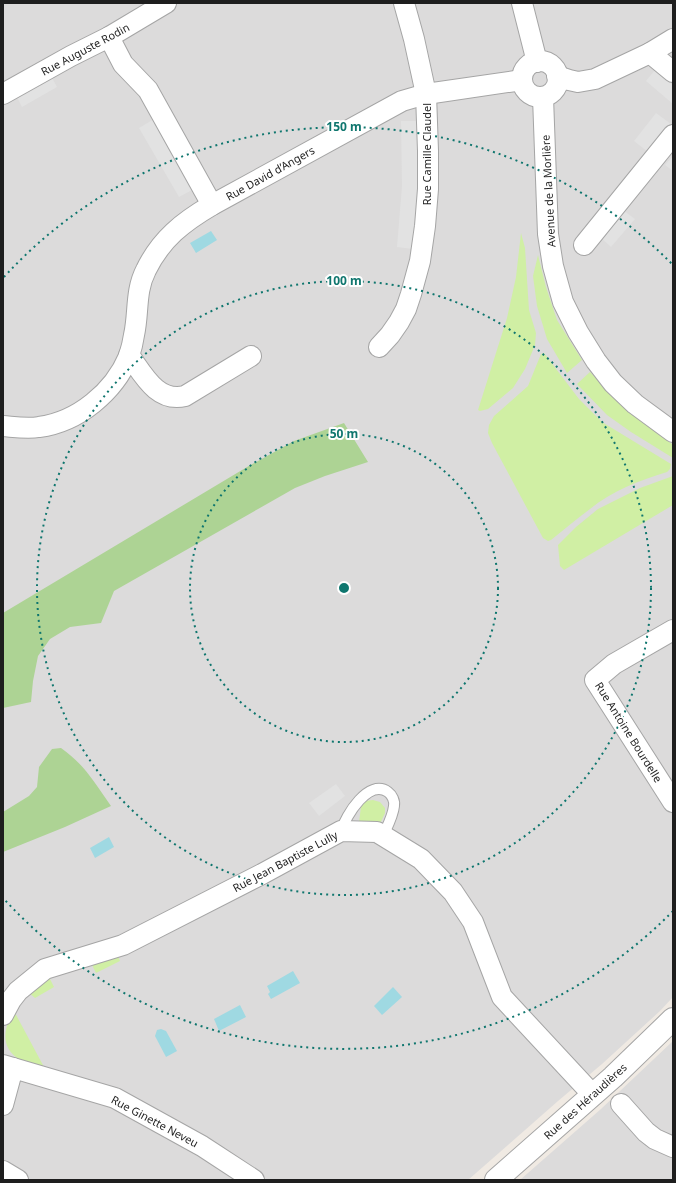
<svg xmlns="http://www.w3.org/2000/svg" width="676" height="1183" viewBox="0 0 676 1183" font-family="'Noto Sans',sans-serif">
<rect width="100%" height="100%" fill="#f0eae3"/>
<g fill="#dcdbdb">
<path d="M3 3H673V997L660 1011 602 1064 558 1101 468 1180H3Z"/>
<path d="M673 1041V1180H520L601 1109Z"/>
</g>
<g fill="#d0efa4">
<path d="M521 233 525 248 529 310 536 333 535 345 525 369 513 388 488 409 480 411 478 410 507 318 516 277Z"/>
<path d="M538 255 546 287 557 320 582 360 567 373 547 339 537 306 533 276Z"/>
<path d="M544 353 579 399 602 422 671 464 670 469 667 472C640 480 612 491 590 509 576 519 564 530 551 540L548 541 543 538 492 443 488 433 489 425 494 416 528 386 541 354Z"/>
<path d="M590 372 630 411 673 445V458L631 432 607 415 577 384Z"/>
<path d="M673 476V505L564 570 560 566 558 545 576 527 598 509 640 488Z"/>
<path d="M373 800 380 802 385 808V813L379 826 359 822 361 807 365 801Z"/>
<path d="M118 956 120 961 96 973 92 965Z"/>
<path d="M49 977 54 987 35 998 28 992Z"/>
<path d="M14 1011 44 1067C36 1065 26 1064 20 1060 0 1047 3 1029 14 1011Z"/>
</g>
<g fill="#add394">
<path d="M344 423 368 462 325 476 295 488 114 591 101 623 70 627 50 639 38 656 33 681 31 702 3 708V613L247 467 294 441Z"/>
<path d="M61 748C85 765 94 782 111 806L65 827 3 852V812L29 796 37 787 39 767 52 749Z"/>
</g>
<g fill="#e2e2e2">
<path d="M655 70 673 85V104L646 81Z"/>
<path d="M50 74 57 87 22 107 15 93Z"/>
<path d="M656 113 671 124 648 152 634 141Z"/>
<path d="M154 119 194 189 179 197 139 128Z"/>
<path d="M401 121H417L419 178 416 213 412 249 397 247 402 186Z"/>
<path d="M673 156V171L665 165Z"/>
<path d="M623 210 635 219 611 247 600 237Z"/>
<path d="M336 784 345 796 319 816 309 803Z"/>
</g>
<g fill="#9fd9e2">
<path d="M211 231 217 240 196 253 190 243Z"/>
<path d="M109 837 114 847 95 858 90 848Z"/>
<path d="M293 971 300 983 271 999 268 994 270 992 267 986Z"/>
<path d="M393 987 402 997 382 1015 374 1006Z"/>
<path d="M240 1005 246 1017 219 1031 214 1019Z"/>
<path d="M161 1029 166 1031 177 1051 166 1057 155 1036 157 1030Z"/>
</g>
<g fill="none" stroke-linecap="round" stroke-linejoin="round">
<g stroke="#a5a5a5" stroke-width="12">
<path id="service" d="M341 831C346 815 369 778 388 792 392 795 395 801 394 806 393 816 387 827 383 836"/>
</g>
<g stroke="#a5a5a5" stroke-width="22">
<g id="minor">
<path d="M522 3 537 62"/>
<path d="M109 37 123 64 148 90 212 205"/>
<path d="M650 53 673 72"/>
<circle cx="540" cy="79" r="18"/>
<path d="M557 76 569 80 578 82 595 79 650 53 673 39"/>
<path d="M3 94 71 56 109 37 166 3"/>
<path d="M543 97 548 234 553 266 563 302 578 332 596 361 613 383 635 404 673 432"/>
<path d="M584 245 673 135"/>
<path d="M379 347 390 335 399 322 406 309 411 294 420 261 425 226 428 189V151L426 94 414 39 404 3"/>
<path d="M129 355C143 374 157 403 185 396L251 356"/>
<path d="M3 426C15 427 27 429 39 427 78 422 114 392 129 356 131 350 133 342 134 335 139 313 135 291 146 270 161 239 183 222 212 205L402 101 426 94 522 80"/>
<path d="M673 630 614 664 595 680 673 802"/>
<path d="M3 1015 11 1000 18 991 45 969 123 945 262 874 341 831 377 832 421 859 453 892 473 922 502 997 593 1095"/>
<path d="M3 1065 115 1098 202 1146 254 1180"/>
<path d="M621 1104 646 1132 655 1139 673 1147"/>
<path d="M3 1105 13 1068"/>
<path d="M3 1171 18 1180"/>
</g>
</g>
<g stroke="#a5a5a5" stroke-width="24">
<path id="tertiary" d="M496 1180 613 1077 673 1019"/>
</g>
<use href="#service" stroke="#fff" stroke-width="10"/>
<use href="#minor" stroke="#fff" stroke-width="20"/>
<use href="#tertiary" stroke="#fff" stroke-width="22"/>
</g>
<g fill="none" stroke="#0f766e" stroke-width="2" stroke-dasharray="2 4">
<circle cx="344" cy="588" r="154"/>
<circle cx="344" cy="588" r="307"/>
<path d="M673 911A461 461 0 0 1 4 899M4 277A461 461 0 0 1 673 265"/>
</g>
<g text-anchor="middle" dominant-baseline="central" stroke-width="4" stroke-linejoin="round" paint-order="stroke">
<g font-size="11" fill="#1e1e1e" stroke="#fff">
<text transform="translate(85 49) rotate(-28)">Rue Auguste Rodin</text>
<text transform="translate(426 154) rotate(-90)">Rue Camille Claudel</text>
<text transform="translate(270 173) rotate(-29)">Rue David d’Angers</text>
<text transform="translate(548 191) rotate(-93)">Avenue de la Morlière</text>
<text transform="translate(629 732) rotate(58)">Rue Antoine Bourdelle</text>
<text transform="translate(285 861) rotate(-28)">Rue Jean Baptiste Lully</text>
<text transform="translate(585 1101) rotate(-42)">Rue des Héraudières</text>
<text transform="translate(155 1121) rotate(28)">Rue Ginette Neveu</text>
</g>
</g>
<circle cx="344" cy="588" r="6" fill="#0f766e" stroke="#fff" stroke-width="2"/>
<g font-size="12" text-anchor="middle" font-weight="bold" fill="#0f766e" stroke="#fff" stroke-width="4" stroke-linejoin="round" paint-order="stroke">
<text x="344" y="131">150 m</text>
<text x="344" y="285">100 m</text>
<text x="344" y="438">50 m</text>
</g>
<rect width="676" height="1183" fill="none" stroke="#1e1e1e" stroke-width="8"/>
</svg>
